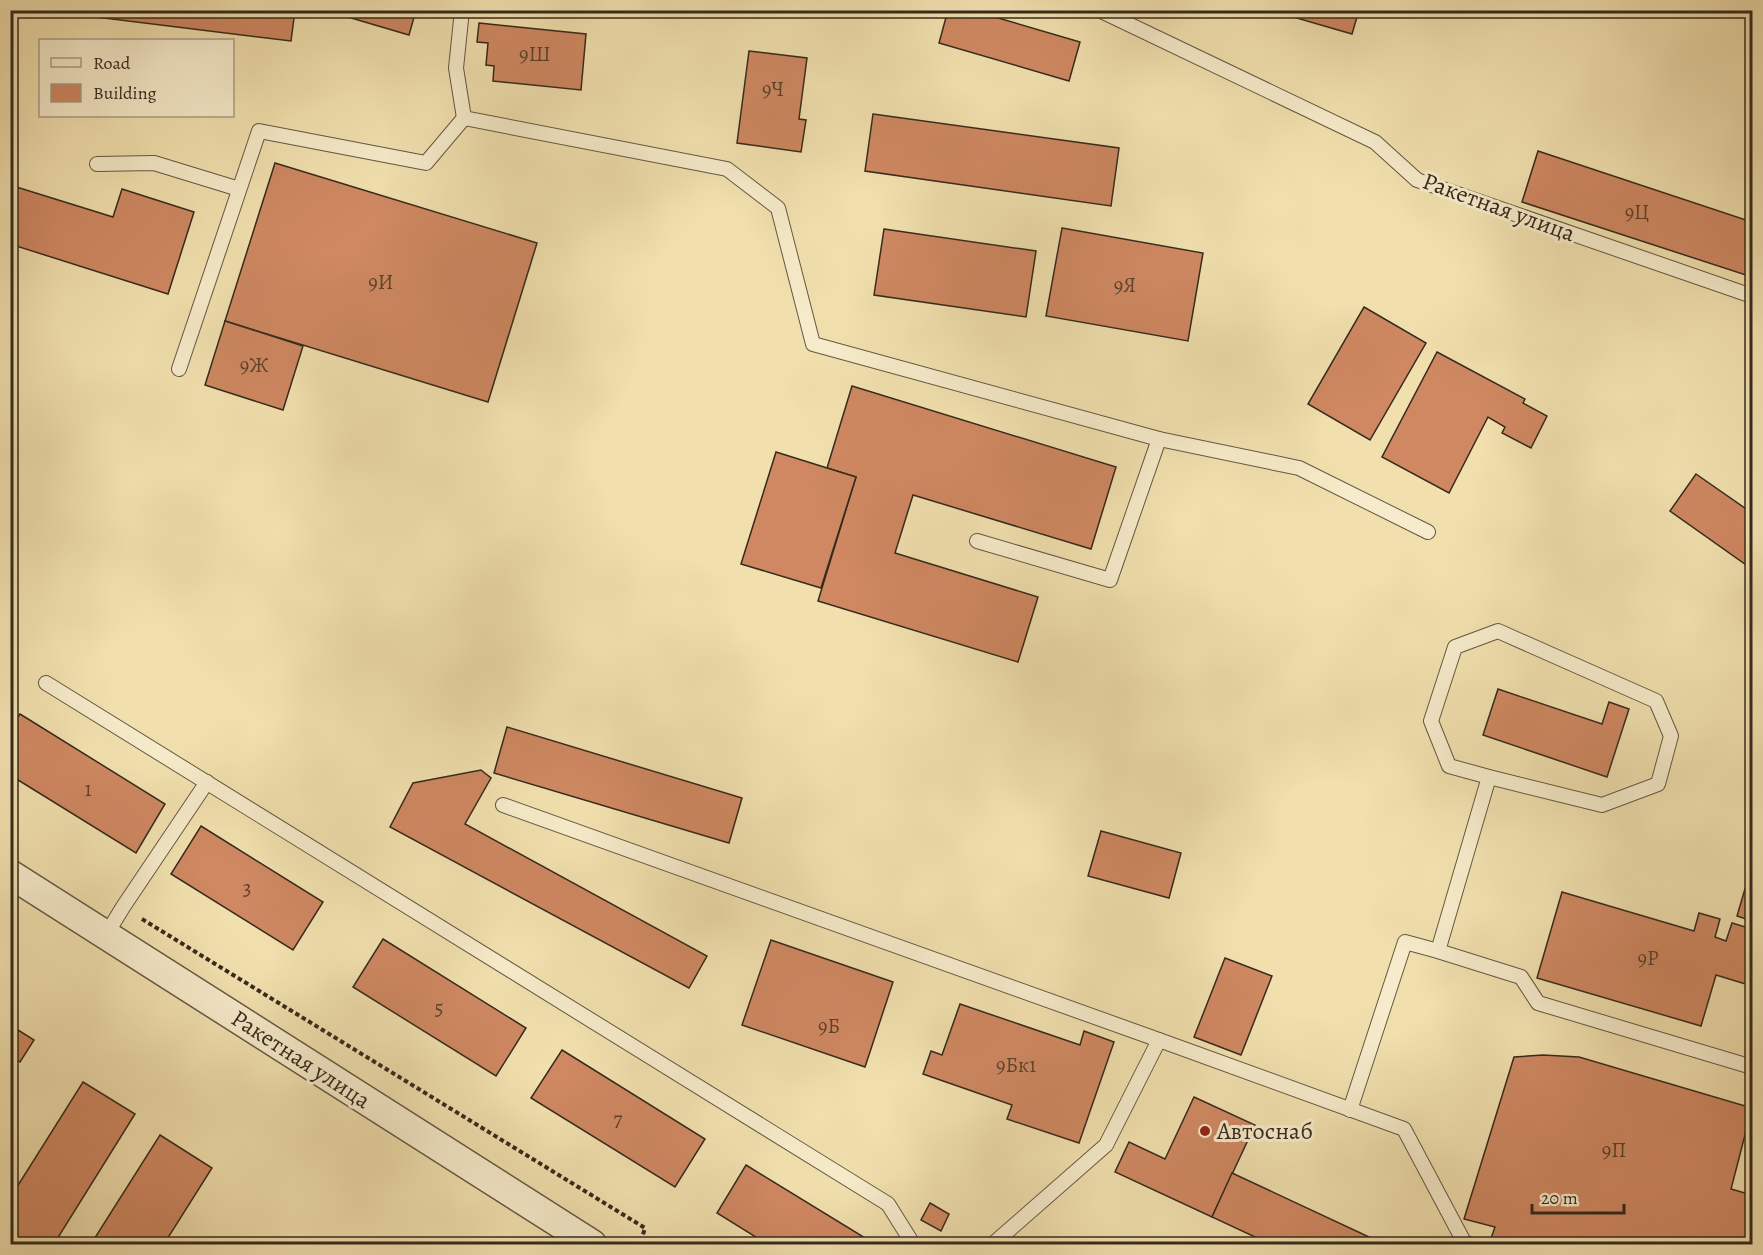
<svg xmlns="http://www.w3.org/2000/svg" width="1763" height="1255" viewBox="0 0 1763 1255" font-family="Alegreya,serif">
<rect width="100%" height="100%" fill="#f1e0ae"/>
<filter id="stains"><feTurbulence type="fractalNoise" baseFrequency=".00333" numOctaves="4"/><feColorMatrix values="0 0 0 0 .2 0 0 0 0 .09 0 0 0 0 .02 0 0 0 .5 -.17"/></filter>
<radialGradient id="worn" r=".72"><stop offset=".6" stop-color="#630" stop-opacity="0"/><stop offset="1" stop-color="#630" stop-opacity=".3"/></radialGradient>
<g fill="#cf8862" stroke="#352a1d" stroke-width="1.5">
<path d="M39 10H295L291 41Z"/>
<path d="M324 10H416L409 35Z"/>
<path d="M948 10H971L1080 42 1069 81 939 43Z"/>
<path d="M1269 10H1359L1352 34Z"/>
<path d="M479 23 586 34 581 90 493 81 494 66 486 65 488 43 477 42Z"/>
<path d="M749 51 807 58 799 119 806 120 801 152 737 143Z"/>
<path d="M873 114 1119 148 1111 206 865 171Z"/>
<path d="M1538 151 1752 222V277L1522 202Z"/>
<path d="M275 163 537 243 488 402 225 321Z"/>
<path d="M10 185 113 217 122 189 194 212 168 294 10 244Z"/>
<path d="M1062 228 1203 253 1188 341 1046 316Z"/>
<path d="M884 229 1036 251 1026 317 874 295Z"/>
<path d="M1364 307 1426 343 1370 440 1308 404Z"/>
<path d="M225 321 303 346 283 410 205 385Z"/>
<path d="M1437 352 1525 399 1523 403 1547 416 1531 448 1502 433 1505 427 1488 417 1449 493 1382 457Z"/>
<path d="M852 386 1116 467 1091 549 913 495 895 553 1038 597 1018 662 818 601 856 477 827 468Z"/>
<path d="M776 452 856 477 821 588 741 564Z"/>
<path d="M1696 474 1752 513V569L1670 511Z"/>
<path d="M1498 689 1602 724 1609 702 1629 709 1607 777 1483 735Z"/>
<path d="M20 714 165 804 136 853 10 775V729Z"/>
<path d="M507 727 742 798 729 843 494 773Z"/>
<path d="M481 770 491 778 465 824 707 956 689 988 390 827 413 783Z"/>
<path d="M201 826 323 902 293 950 171 874Z"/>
<path d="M1101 831 1181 853 1169 898 1088 876Z"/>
<path d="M1752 865V921L1737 916Z"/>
<path d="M1562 892 1694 931 1699 913 1720 919 1715 937 1726 941 1732 923 1752 929V986L1716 975 1701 1026 1537 978Z"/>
<path d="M383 939 526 1028 496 1076 353 987Z"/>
<path d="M771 940 893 982 865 1067 742 1025Z"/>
<path d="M1225 958 1272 976 1241 1055 1194 1037Z"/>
<path d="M960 1004 1080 1045 1084 1031 1114 1042 1079 1143 1007 1119 1012 1105 923 1074 931 1051 942 1055Z"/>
<path d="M10 1025 34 1040 20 1062 10 1056Z"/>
<path d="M562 1050 705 1139 675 1187 531 1098Z"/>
<path d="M1543 1055 1579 1057 1752 1108 1731 1189 1752 1195V1244H1489L1495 1227 1464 1219 1514 1057Z"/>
<path d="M83 1082 135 1114 54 1244H10V1198Z"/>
<path d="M1194 1097 1255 1125 1212 1217 1115 1172 1129 1142 1165 1159Z"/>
<path d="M160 1135 212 1168 164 1244H91Z"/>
<path d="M746 1165 875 1244H767L717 1213Z"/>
<path d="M1232 1173 1384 1244H1270L1212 1217Z"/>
<path d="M930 1203 949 1214 941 1231 921 1220Z"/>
</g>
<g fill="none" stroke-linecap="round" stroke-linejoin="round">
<g stroke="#645841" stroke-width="16">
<g id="lane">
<path d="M462 10 456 68 464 118 727 169 778 208 813 344 1159 439 1299 468 1428 532"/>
<path d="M1099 10 1375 142 1417 180 1752 296"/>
<path d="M97 164 154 163 239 189"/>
<path d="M179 369 259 131 426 163 464 118"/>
<path d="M977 541 1110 580 1159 439"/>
<path d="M46 683 888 1204 913 1244"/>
<path d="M503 805 1159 1040"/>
<path d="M106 935 123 907 207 782"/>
<path d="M1438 951 1521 977 1538 1003 1752 1067"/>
<path d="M1350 1110 1405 942 1438 951 1489 777 1449 766 1431 721 1455 647 1498 631 1656 701 1671 736 1658 784 1602 805 1489 777"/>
<path d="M993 1244 1106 1145 1159 1040 1404 1129 1464 1242 1469 1244"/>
</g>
</g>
<g stroke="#645841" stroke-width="31">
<path id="street" d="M10 874 592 1244"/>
</g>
<path stroke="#352a1d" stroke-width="4" stroke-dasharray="4.5 3" stroke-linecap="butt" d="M142 919 645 1228 640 1244"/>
<use href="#lane" stroke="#f6ebca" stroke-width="14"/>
<use href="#street" stroke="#f6ebca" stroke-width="28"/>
</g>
<circle fill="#8f2418" stroke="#f6ebca" stroke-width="2" cx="1205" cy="1131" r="6"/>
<g text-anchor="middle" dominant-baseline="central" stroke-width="6" stroke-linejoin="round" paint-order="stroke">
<g font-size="21" fill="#5c422e">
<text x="535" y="54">9Ш</text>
<text x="773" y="89">9Ч</text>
<text x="1637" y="212">9Ц</text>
<text x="381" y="282">9И</text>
<text x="1125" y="285">9Я</text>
<text x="254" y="365">9Ж</text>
<text x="88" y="789">1</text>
<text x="247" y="888">3</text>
<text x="1648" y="958">9Р</text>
<text x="439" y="1008">5</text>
<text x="829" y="1026">9Б</text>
<text x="1016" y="1065">9Бк1</text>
<text x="618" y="1119">7</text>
<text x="1614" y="1150">9П</text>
</g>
<g font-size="24" fill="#352a1d" stroke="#f6ebca">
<text transform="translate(1499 207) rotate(20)">Ракетная улица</text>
<text transform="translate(301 1059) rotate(33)">Ракетная улица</text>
</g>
<g font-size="24" fill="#352a1d" stroke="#f6ebca" text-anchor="start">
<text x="1217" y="1131">Автоснаб</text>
</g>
</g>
<rect width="1763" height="1255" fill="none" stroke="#f1e0ae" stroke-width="36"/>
<rect x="12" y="12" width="1739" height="1231" fill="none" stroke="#352a1d" stroke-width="3"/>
<rect x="18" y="18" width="1727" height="1219" fill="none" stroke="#352a1d" stroke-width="1.5"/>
<rect x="39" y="39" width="195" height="78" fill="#f6ebca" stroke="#a99e85" stroke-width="1.5"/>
<rect x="51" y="58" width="30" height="9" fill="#f6ebca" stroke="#a99e85" stroke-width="1.5"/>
<text x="93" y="69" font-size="18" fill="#352a1d">Road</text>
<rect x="51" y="84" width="30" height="18" fill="#cf8862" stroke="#a99e85" stroke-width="1.5"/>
<text x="93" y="99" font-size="18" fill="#352a1d">Building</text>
<path d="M1532 1204v9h92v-9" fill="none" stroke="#352a1d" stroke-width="3"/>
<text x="1541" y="1204" font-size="18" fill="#352a1d" stroke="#f6ebca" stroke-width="4.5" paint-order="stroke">20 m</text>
<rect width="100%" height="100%" filter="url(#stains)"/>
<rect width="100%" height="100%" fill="url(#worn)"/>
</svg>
